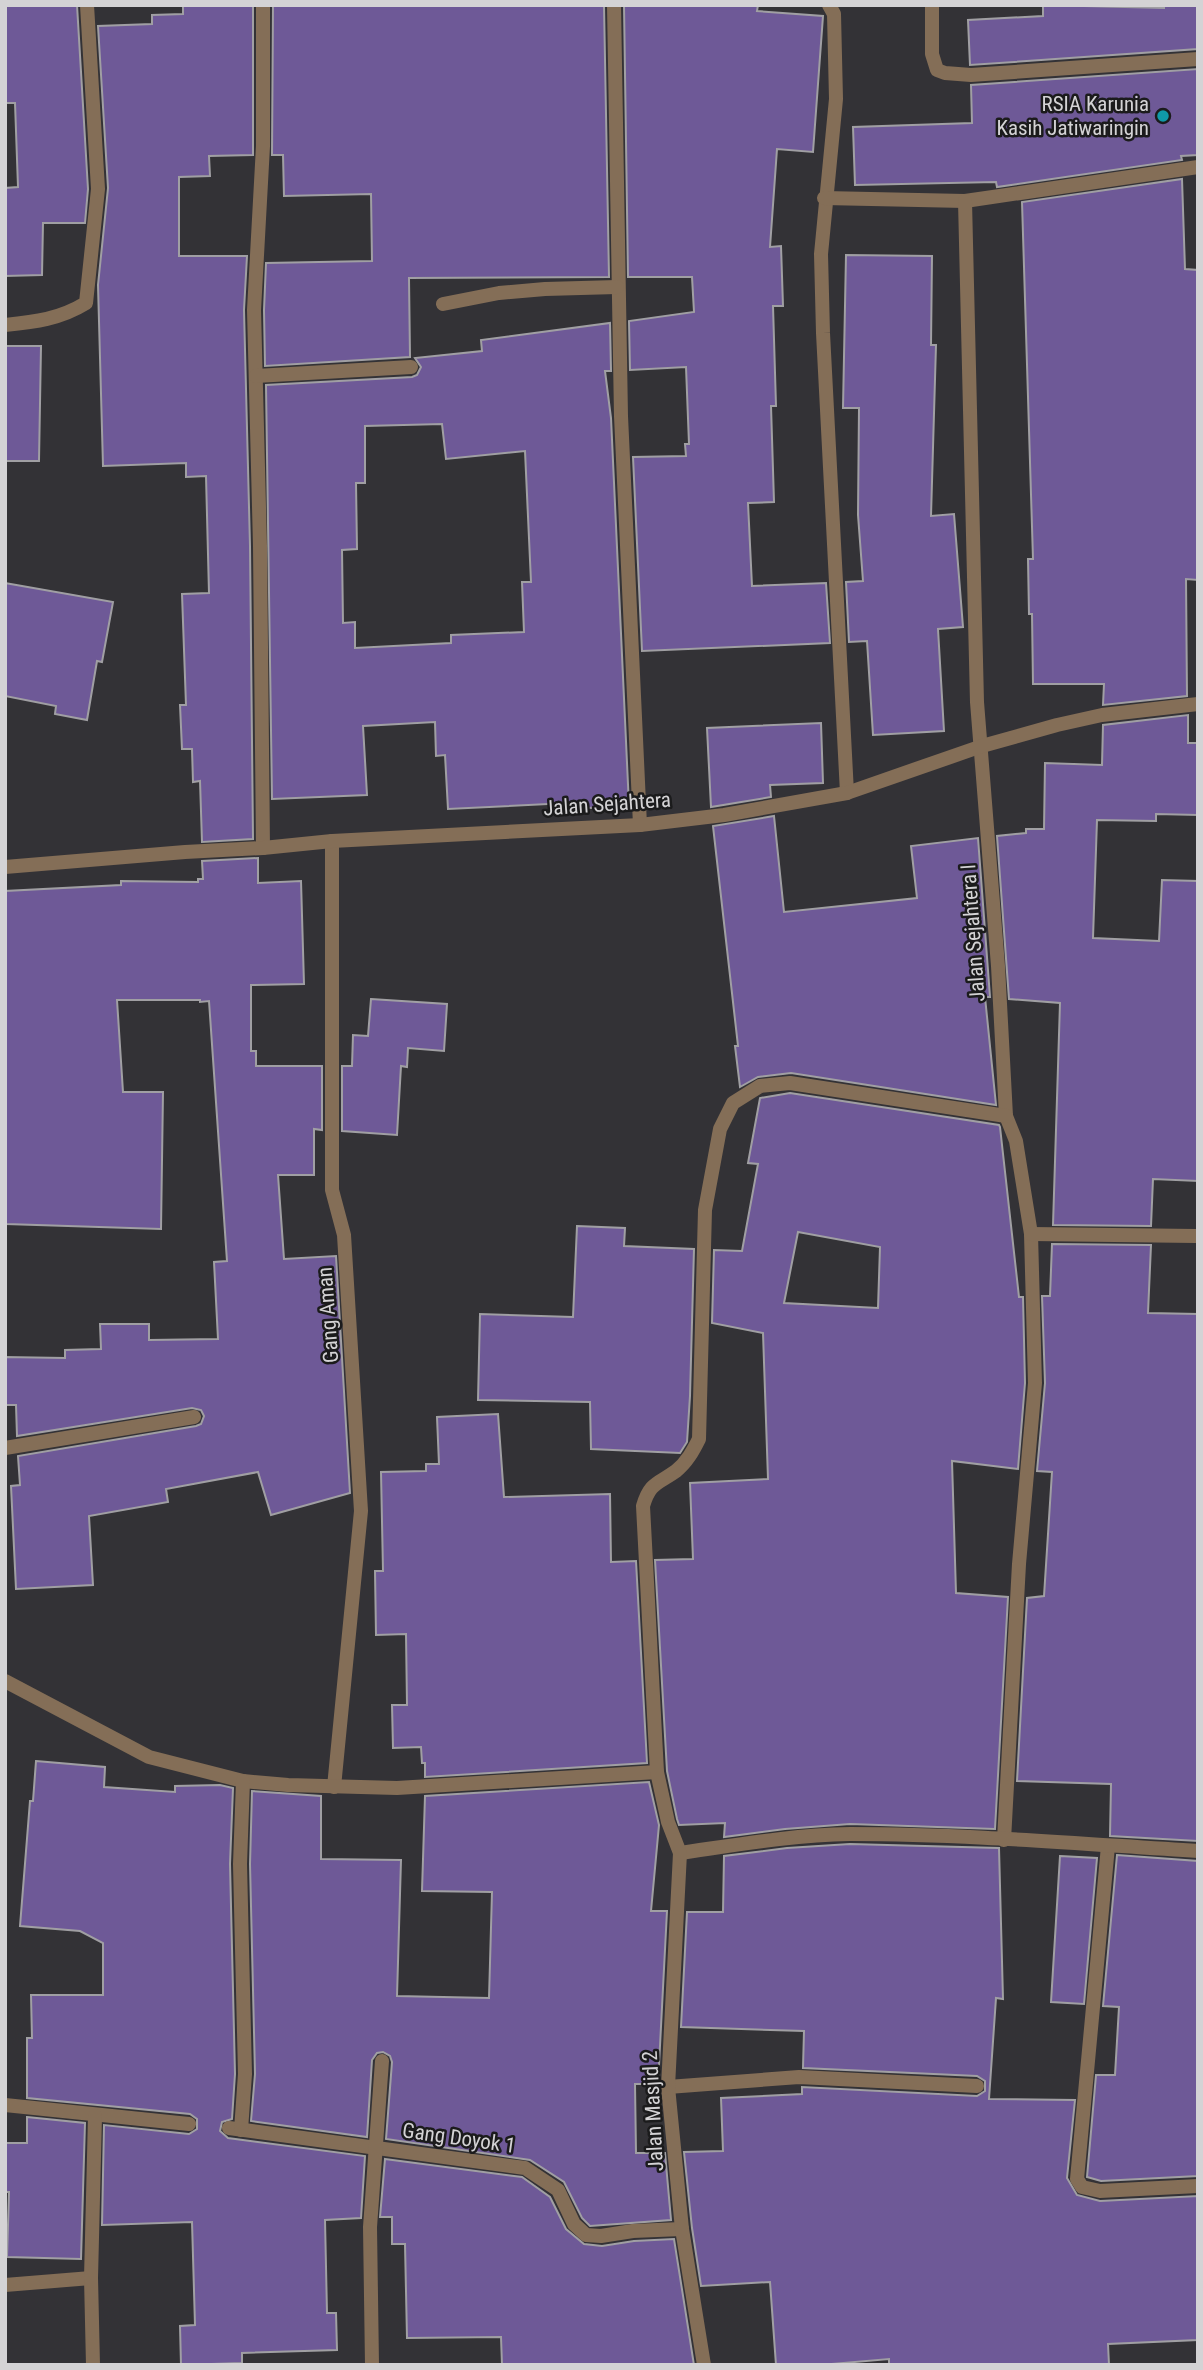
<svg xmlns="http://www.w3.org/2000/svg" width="1203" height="2370" viewBox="0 0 1203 2370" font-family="'Roboto Condensed',sans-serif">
<rect width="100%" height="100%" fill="#333236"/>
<g fill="#6e5997" stroke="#a09fa3" stroke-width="2" fill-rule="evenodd">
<path d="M5 5H77L88 189 85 223H43L42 275 5 276V188L18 187 15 103H5Z"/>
<path d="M183 5H253V155L209 156 210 176 179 177V256H247L244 310 250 546 253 839 202 842 200 781 193 782 192 749H182L180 705H186L182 594 209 593 206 476 186 477V463L103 466 98 285 108 188 98 26 152 24V15L183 14Z"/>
<path d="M273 5H604L609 277 409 278 410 357 265 366 264 310 266 263 372 261 371 194 284 196 283 155H272Z"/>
<path d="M624 5H758L757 11 823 16 813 152 777 149 770 247 781 246 783 306H773L776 406H771L774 502 748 503 752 586 826 583 830 643 642 651 633 457 686 456 685 444H689L686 367 630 370 629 321 694 312 692 277H628Z"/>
<path d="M1043 5 1164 8V5H1198V49L970 65 968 20 1043 16Z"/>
<path d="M1198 69V155L1181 156 1182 160 997 187 996 182 855 185 853 127 972 123 971 85Z"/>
<path d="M1182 179 1185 269 1198 270V580L1186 579 1187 696 1103 705 1104 684H1033L1032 614H1029L1028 559H1033L1022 202Z"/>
<path d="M846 255 932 256 931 345H936L931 516 954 514 963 627 938 629 944 731 873 735 867 641 849 642 846 582 863 581 858 515 859 408H843Z"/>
<path d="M610 323 611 371H605L611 418 629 806 568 809V803L448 809 445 755 436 756 435 722 363 726 367 795 272 799 266 385 412 377 417 375 421 367 415 358 482 351 481 340ZM442 424 446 459 525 451 531 582H522L524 632 451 635V643L355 648V622L343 623 342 550 357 549 356 483H365V426Z"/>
<path d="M5 346H41L39 461H5Z"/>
<path d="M5 583 113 602 102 662 97 661 87 720 55 714 56 706 5 696Z"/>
<path d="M1188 715V743H1198V815L1156 814V821L1097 820 1093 938 1159 941 1162 880 1198 881V1181L1153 1179 1151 1226 1053 1225 1060 1003 1009 999 997 836 1026 833V829H1044L1045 763 1102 765 1103 725Z"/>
<path d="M821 723 823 783 770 785 771 797 711 807 707 728Z"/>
<path d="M774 816 784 912 917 898 911 846 978 838 990 997H985L996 1105 791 1073 758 1077 740 1087 735 1046H738L713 826Z"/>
<path d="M258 858V883L301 881 304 984 251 985V1051H256V1066H322V1130L314 1129V1175H278L284 1259 336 1256 350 1493 271 1515 258 1472 166 1489 168 1502 89 1516 93 1585 16 1589 11 1486 20 1485 18 1456 196 1426 201 1424 204 1416 201 1410 192 1408 17 1436 16 1405H5V1357L65 1358V1350L101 1349 100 1324H149V1340L218 1339 214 1262 227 1261 209 1001 200 1002V1000H117L123 1092H163L161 1229 6 1224 5 891 121 885V881L198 882V879H203L202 861Z"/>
<path d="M371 999 447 1004 444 1051 408 1048 407 1067 401 1066 397 1135 342 1131V1066H352L353 1035 368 1036Z"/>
<path d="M790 1093 999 1125 1000 1127 1019 1297H1023L1025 1383 1018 1469 952 1461 956 1593 1008 1597 995 1829 850 1824 785 1829 724 1837 725 1823 679 1825 677 1819 667 1771 655 1560 693 1559 690 1483 768 1479 763 1333 712 1323 714 1250 742 1251 758 1164 748 1163 760 1098ZM798 1232 880 1247 878 1308 784 1303Z"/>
<path d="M577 1226 625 1228 624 1246 694 1249 690 1396 687 1442 680 1453 591 1449 590 1402 478 1400 480 1314 573 1317Z"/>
<path d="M1052 1244 1151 1245 1148 1313 1198 1314V1841L1110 1836 1111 1784 1017 1781 1027 1598 1044 1596 1052 1472 1037 1471 1045 1383 1042 1296H1050Z"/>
<path d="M498 1414 504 1497 610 1494 611 1562 636 1561 647 1763 425 1777V1763H422L421 1747 393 1748 392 1705H407L406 1634 376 1635 375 1571H383L381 1472 426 1471V1464H439L437 1417Z"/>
<path d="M36 1761 105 1767 104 1787 175 1792V1786L220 1785 233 1788 230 1864 235 2074 232 2119 222 2122 220 2131 228 2138 365 2156 361 2218 325 2220 327 2313H336L337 2350 242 2353V2363L181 2365 180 2326 195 2325 192 2222 102 2225 104 2125 189 2134 197 2129V2119L190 2114 27 2098V2038H32L31 1995H103V1943L80 1931 20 1926 30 1801H33Z"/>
<path d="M649 1782 659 1825 651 1911H667L658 2084H635L636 2153H665L671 2220 590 2226 582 2218 564 2182 530 2160 386 2139 392 2062 390 2056 383 2052 377 2053 372 2060 367 2137 251 2121 255 2074 250 1864 252 1791 321 1796V1859L401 1860 397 1996 489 1998 492 1892 422 1891 425 1796Z"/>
<path d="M850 1844 999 1848 1003 1999 996 1998 989 2099 1075 2100 1067 2178 1077 2195 1100 2201 1198 2196V2340L1108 2344 1109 2365H889V2359L820 2365H776L770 2282 701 2286 692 2228 684 2152 723 2151 721 2098 802 2094V2087L977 2096 985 2091V2081L977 2076 803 2068 804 2031 681 2027 687 1912H723L724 1856 787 1848Z"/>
<path d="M1117 1855 1198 1861V2176L1101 2181 1087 2177 1096 2075H1115L1119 2007 1103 2006Z"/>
<path d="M1060 1856 1097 1858 1084 2004 1051 2002Z"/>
<path d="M27 2117 85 2123 81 2259 7 2257 9 2192H5V2143H27Z"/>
<path d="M385 2159 522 2177 550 2197 566 2229 584 2244 602 2246 634 2241 674 2239 694 2365H502L501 2337 407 2338 405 2244H392V2217H380Z"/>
</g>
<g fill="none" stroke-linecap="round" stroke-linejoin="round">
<path stroke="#846e57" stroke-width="14" d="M932 5V54L937 70 945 73 971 75 1198 59"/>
<g stroke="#846e57" stroke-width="14">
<path d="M263 5V146L254 310 260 546 263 848"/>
<path d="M614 5 621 416 640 825"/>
<path d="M829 5 834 14 836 99 821 254 823 333 847 793"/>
<path d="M824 198 965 201 1198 167"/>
<path d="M965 201 977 702 998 966 1006 1116 1016 1141 1031 1234 1035 1383 1019 1564 1004 1840"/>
<path d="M443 304 499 293 545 289 617 287"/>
<path d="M5 325C35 322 60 319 86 303L98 189 87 5"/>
<path d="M256 376 411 367"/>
<path d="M332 841V1190L344 1235 361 1511 334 1787"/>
<path d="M5 867 185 852 263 848 332 841 640 825 724 815 847 793 982 746 1057 725 1102 715 1198 704"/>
<path d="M1031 1234 1196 1236"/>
<path d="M5 1448 194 1417"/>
<path d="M5 1681 149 1757 243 1781 288 1785 397 1788 657 1772"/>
<path d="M1108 1846 1077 2179 1082 2187 1100 2191 1198 2186"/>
<path d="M680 1853C736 1845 793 1835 850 1834 966 1834 1082 1844 1198 1851"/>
<path d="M668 2087 799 2077 977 2086"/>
<path d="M5 2105 189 2124"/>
<path d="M229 2128 525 2168 558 2190 574 2224 586 2235 601 2236 633 2231 682 2229"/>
<path d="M241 2130 245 2074 240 1864 243 1781"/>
<path d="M5 2285 91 2278"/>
<path d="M93 2365 91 2278 95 2116"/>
<path d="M372 2365 370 2227 382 2061"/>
<path d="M704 2365 682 2229 668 2087 680 1853 668 1822 657 1772 643 1506C650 1482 658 1484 676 1471 687 1462 693 1451 699 1439L705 1210 720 1129 733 1103 760 1086 790 1083 1006 1116"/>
</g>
</g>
<circle fill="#0f9aa8" stroke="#1b1b1c" stroke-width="2.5" cx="1163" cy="116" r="7"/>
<g text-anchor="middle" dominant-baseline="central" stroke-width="5" stroke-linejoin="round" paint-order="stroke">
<g font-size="21" fill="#d4d3d5" stroke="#1b1b1c" text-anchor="end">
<text x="1149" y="104">RSIA Karunia<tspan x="1149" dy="24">Kasih Jatiwaringin</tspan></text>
</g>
<g font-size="21" fill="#d4d3d5" stroke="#1b1b1c">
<text transform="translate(607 804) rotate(-4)">Jalan Sejahtera</text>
<text transform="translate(973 933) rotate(-94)">Jalan Sejahtera I</text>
<text transform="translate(328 1315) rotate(-94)">Gang Aman</text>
<text transform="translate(653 2111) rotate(-93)">Jalan Masjid 2</text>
<text transform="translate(459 2138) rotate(8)">Gang Doyok 1</text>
</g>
</g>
<rect width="1203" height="2370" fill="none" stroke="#d4d3d5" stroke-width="14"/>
</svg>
